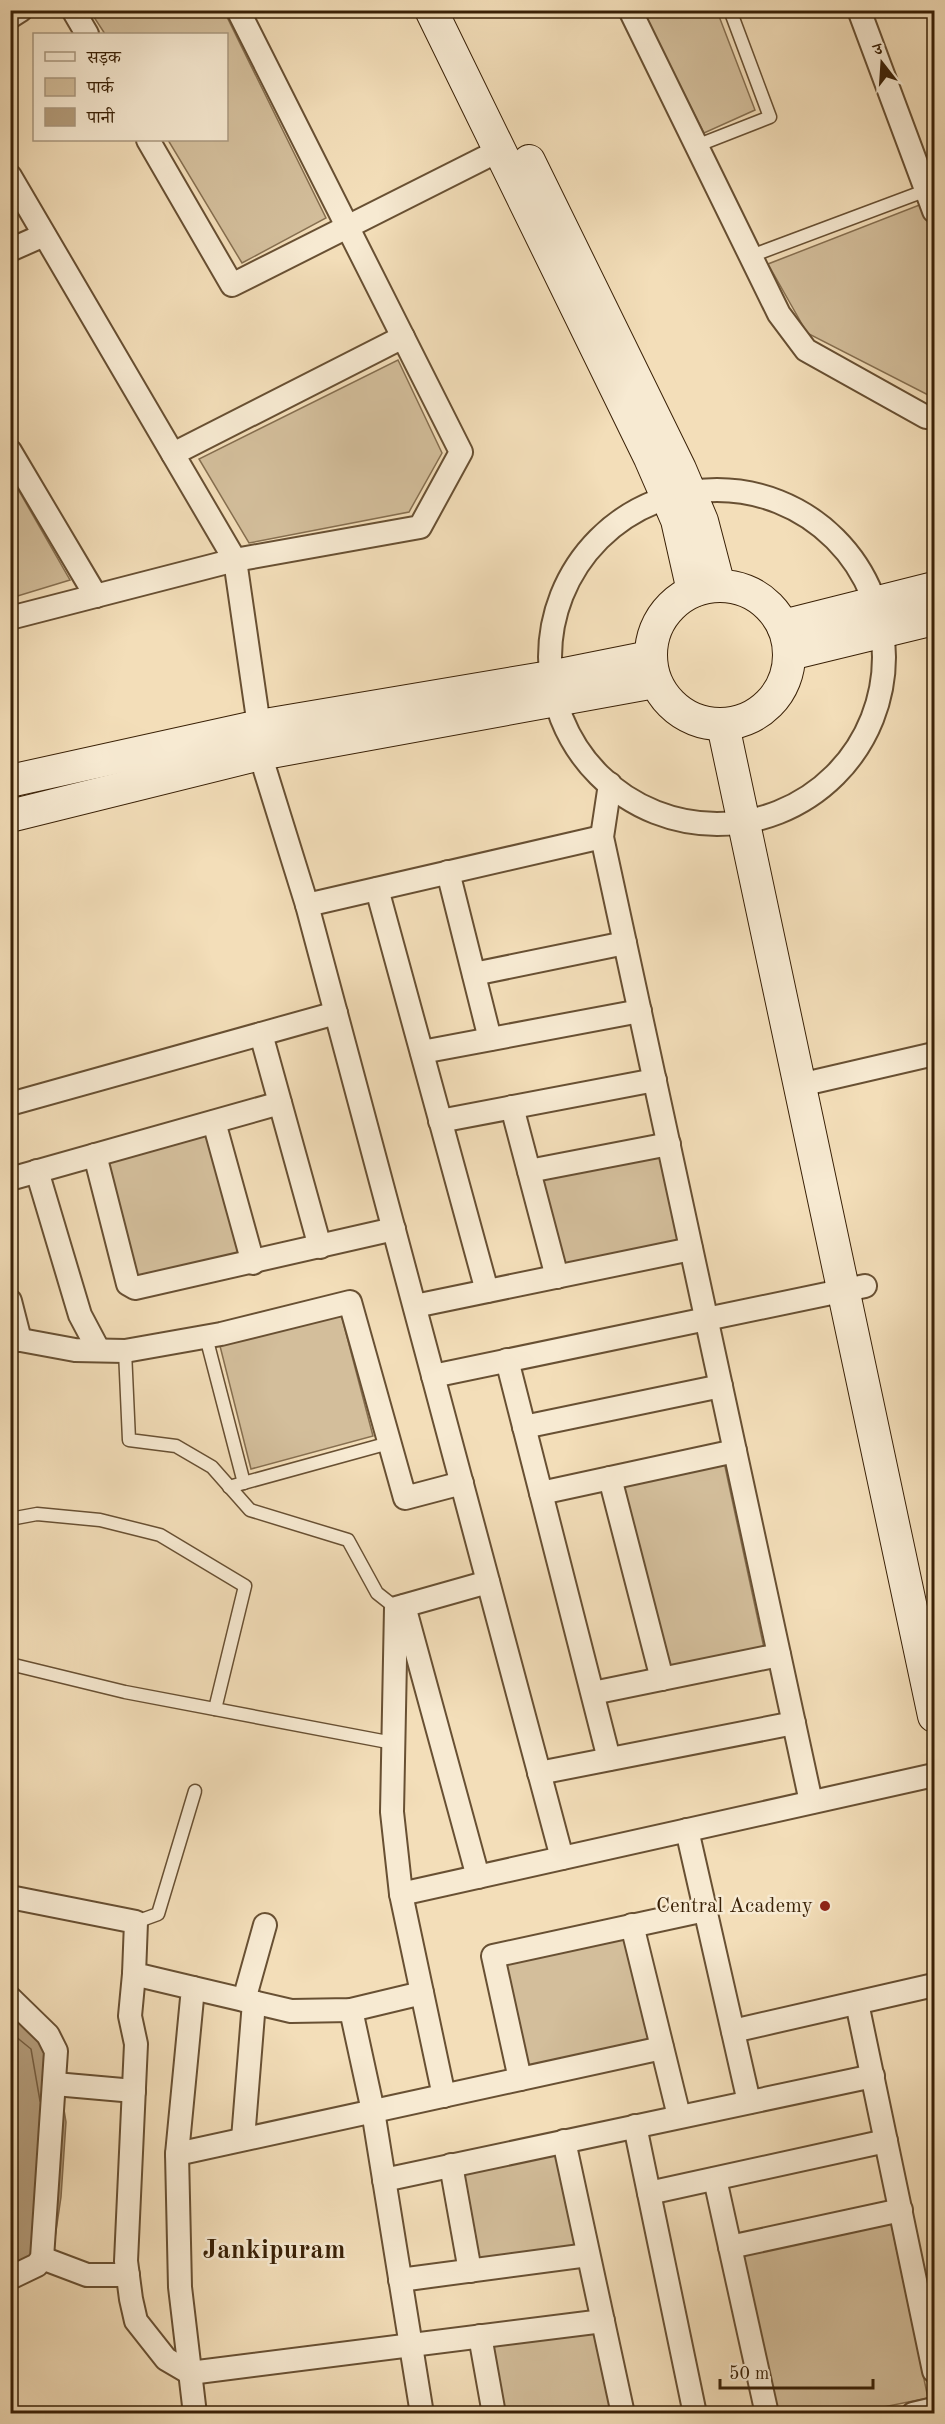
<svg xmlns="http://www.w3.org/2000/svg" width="945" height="2424" viewBox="0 0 945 2424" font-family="'Old Standard TT','Noto Serif Devanagari',serif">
<rect width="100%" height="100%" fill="#f3deb9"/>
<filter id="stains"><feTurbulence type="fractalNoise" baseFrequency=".00333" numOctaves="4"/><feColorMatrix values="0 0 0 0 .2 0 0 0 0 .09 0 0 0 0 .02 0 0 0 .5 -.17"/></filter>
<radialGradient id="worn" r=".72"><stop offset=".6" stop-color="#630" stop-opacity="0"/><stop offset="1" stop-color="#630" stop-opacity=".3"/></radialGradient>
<g fill="#d3be9b" stroke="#866f50" stroke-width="1.5">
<path d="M90 11H224L326 218 242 263 168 140H226V34H105Z"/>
<path d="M643 11H717L755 110 704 133Z"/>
<path d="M922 204 934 238V398L807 333 768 264Z"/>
<path d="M398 360 442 453 409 512 249 543 199 459Z"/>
<path d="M11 477 70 580 11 598H10Z"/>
<path d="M207 1133 241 1259 138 1282 104 1160Z"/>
<path d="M659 1150 680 1244 560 1268 536 1175Z"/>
<path d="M341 1314 373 1436 251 1469 220 1346Z"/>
<path d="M724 1462 764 1648 667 1669 622 1486Z"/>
<path d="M628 1937 651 2041 526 2068 504 1964Z"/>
<path d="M557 2153 578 2249 476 2263 462 2173Z"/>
<path d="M891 2223 928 2398 854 2413H773L739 2253Z"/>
<path d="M594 2327 613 2413H500L487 2343Z"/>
</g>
<path fill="#b49d7c" stroke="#836b4d" stroke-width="1.5" d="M10 1999 52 2036 66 2122 61 2197 51 2265 10 2277Z"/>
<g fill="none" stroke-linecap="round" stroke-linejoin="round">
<path stroke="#765e41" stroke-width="1.5" d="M10 2032 31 2049 40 2101"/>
<g stroke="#685033" stroke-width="15">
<g id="lane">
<path d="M696 146 770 117 730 10"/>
<path d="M751 256 927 190"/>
<path d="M206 1337 244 1483"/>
<path d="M125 1351 129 1440 176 1446 212 1467 250 1510 348 1540 377 1593 396 1608"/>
<path d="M229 1487 389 1443"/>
<path d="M10 1519 37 1514 100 1520 160 1535 245 1586 215 1709"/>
<path d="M10 1664 125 1692 393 1743"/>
<path d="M136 1922 158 1914 195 1791"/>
</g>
</g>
<g stroke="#685033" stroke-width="26">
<g id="street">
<path d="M73 10 87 34"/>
<path d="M630 10 779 314 806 350 926 417H934"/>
<path d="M859 10 934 211"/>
<path d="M10 17 21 10"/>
<path d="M148 140 232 285 500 150"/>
<path d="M10 176 235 560 259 726 260 754 307 905 562 1858"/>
<path d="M10 250 44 235"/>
<path d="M10 451 96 596"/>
<path d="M173 454 403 337"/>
<circle cx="717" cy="657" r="167"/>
<path d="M10 618 235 560 420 527 461 452 238 10"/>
<path d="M610 784 602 837 811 1802"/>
<path d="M448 872 490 1039"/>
<path d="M377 889 487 1291"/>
<path d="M307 905 602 837"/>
<path d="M474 974 625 943"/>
<path d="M261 1034 320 1247"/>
<path d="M422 1052 640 1011"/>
<path d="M800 1085 934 1054"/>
<path d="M10 1104 336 1013"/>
<path d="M512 1107 557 1277"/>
<path d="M440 1121 655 1080"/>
<path d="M214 1122 253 1263"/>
<path d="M95 1155 128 1284 135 1288 394 1229"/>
<path d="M37 1171 80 1315 98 1349"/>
<path d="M529 1171 669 1144"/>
<path d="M10 1179 280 1103"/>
<path d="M10 1301 20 1340"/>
<path d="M415 1306 691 1249"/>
<path d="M10 1338 75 1350 125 1351 221 1334 350 1302 405 1498 462 1483"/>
<path d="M507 1360 609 1759"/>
<path d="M433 1376 865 1286"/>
<path d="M524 1427 721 1386"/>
<path d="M610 1478 662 1679"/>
<path d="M541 1493 735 1451"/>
<path d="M404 1606 478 1877"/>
<path d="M593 1693 779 1655"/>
<path d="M539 1773 794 1723"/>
<path d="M687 1830 749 2102"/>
<path d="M401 1894 934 1775"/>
<path d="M10 1897 136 1922 134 1974 193 1988 177 2154 180 2287 195 2414"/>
<path d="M632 1925 679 2116"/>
<path d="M134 1974 130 2016 136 2044 126 2261 131 2299 136 2321 166 2359 190 2373 603 2321"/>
<path d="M193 1988 291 2011 351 2010 422 1993"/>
<path d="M10 1998 48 2035 56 2051 42 2258 37 2265 10 2278"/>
<path d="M244 2000 265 1925"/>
<path d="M857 2003 934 2371"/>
<path d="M351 2010 373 2111 422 2414"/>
<path d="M733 2031 934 1985"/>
<path d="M520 2079 493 1956 705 1910"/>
<path d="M55 2084 134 2091"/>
<path d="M444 2096 401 1894 392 1812 396 1608 488 1582"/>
<path d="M635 2126 695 2414"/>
<path d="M243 2139 254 2002"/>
<path d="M564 2141 623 2414"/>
<path d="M177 2154 662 2048"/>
<path d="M451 2165 470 2271"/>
<path d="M715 2179 767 2414"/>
<path d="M384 2180 873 2076"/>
<path d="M649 2193 886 2141"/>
<path d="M730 2247 901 2210"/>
<path d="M42 2258 87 2275H128"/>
<path d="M400 2280 588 2255"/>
<path d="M480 2336 494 2414"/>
<path d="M913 2414 934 2409"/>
</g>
</g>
<g stroke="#392006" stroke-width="34">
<g id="secondary">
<path d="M431 10 650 458 677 520 693 591"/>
<path d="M529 161 680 469 702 521 719 586"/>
<circle cx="720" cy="655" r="69"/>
<path d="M783 626 934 588"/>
<path d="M790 654 934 619"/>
<path d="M723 725 934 1716"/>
<path d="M10 781 259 726 550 677 650 657"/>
<path d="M10 816 260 754 655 682"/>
</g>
</g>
<use href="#lane" stroke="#f7ead2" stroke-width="12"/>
<use href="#street" stroke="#f7ead2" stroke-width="22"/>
<use href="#secondary" stroke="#f7ead2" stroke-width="32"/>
</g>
<circle fill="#8f2418" stroke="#f7ead2" stroke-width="2" cx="825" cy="1906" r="6"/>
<g text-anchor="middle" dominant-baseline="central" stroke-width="5" stroke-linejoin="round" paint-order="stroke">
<g font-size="21" fill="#392006" stroke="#f7ead2" text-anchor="end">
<text x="813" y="1906">Central Academy</text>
</g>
<g font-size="27" font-weight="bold" fill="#392006" stroke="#f7ead2">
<text x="274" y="2250">Jankipuram</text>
</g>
</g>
<rect width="945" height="2424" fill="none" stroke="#f3deb9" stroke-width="36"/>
<rect x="12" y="12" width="921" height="2400" fill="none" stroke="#392006" stroke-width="3"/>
<rect x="18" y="18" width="909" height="2388" fill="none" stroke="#392006" stroke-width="1.5"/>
<rect x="33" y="33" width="195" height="108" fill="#f7ead2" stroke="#ab9980" stroke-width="1.5"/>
<rect x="45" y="52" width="30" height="9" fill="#f7ead2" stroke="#ab9980" stroke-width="1.5"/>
<text x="87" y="63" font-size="18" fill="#392006">सड़क</text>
<rect x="45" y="78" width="30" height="18" fill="#d3be9b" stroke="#ab9980" stroke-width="1.5"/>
<text x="87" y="93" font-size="18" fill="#392006">पार्क</text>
<rect x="45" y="108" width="30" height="18" fill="#b49d7c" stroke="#ab9980" stroke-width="1.5"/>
<text x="87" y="123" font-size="18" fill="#392006">पानी</text>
<g transform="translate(882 63) rotate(343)" stroke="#f7ead2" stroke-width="4.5" paint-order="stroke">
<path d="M0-4.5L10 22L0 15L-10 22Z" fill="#392006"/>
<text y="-9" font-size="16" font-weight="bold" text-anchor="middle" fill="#392006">उ</text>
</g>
<path d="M720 2379v9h153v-9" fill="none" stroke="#392006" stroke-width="3"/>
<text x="729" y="2379" font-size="18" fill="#392006" stroke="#f7ead2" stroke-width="4.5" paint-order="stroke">50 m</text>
<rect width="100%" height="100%" filter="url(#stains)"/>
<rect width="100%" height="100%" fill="url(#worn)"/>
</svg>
